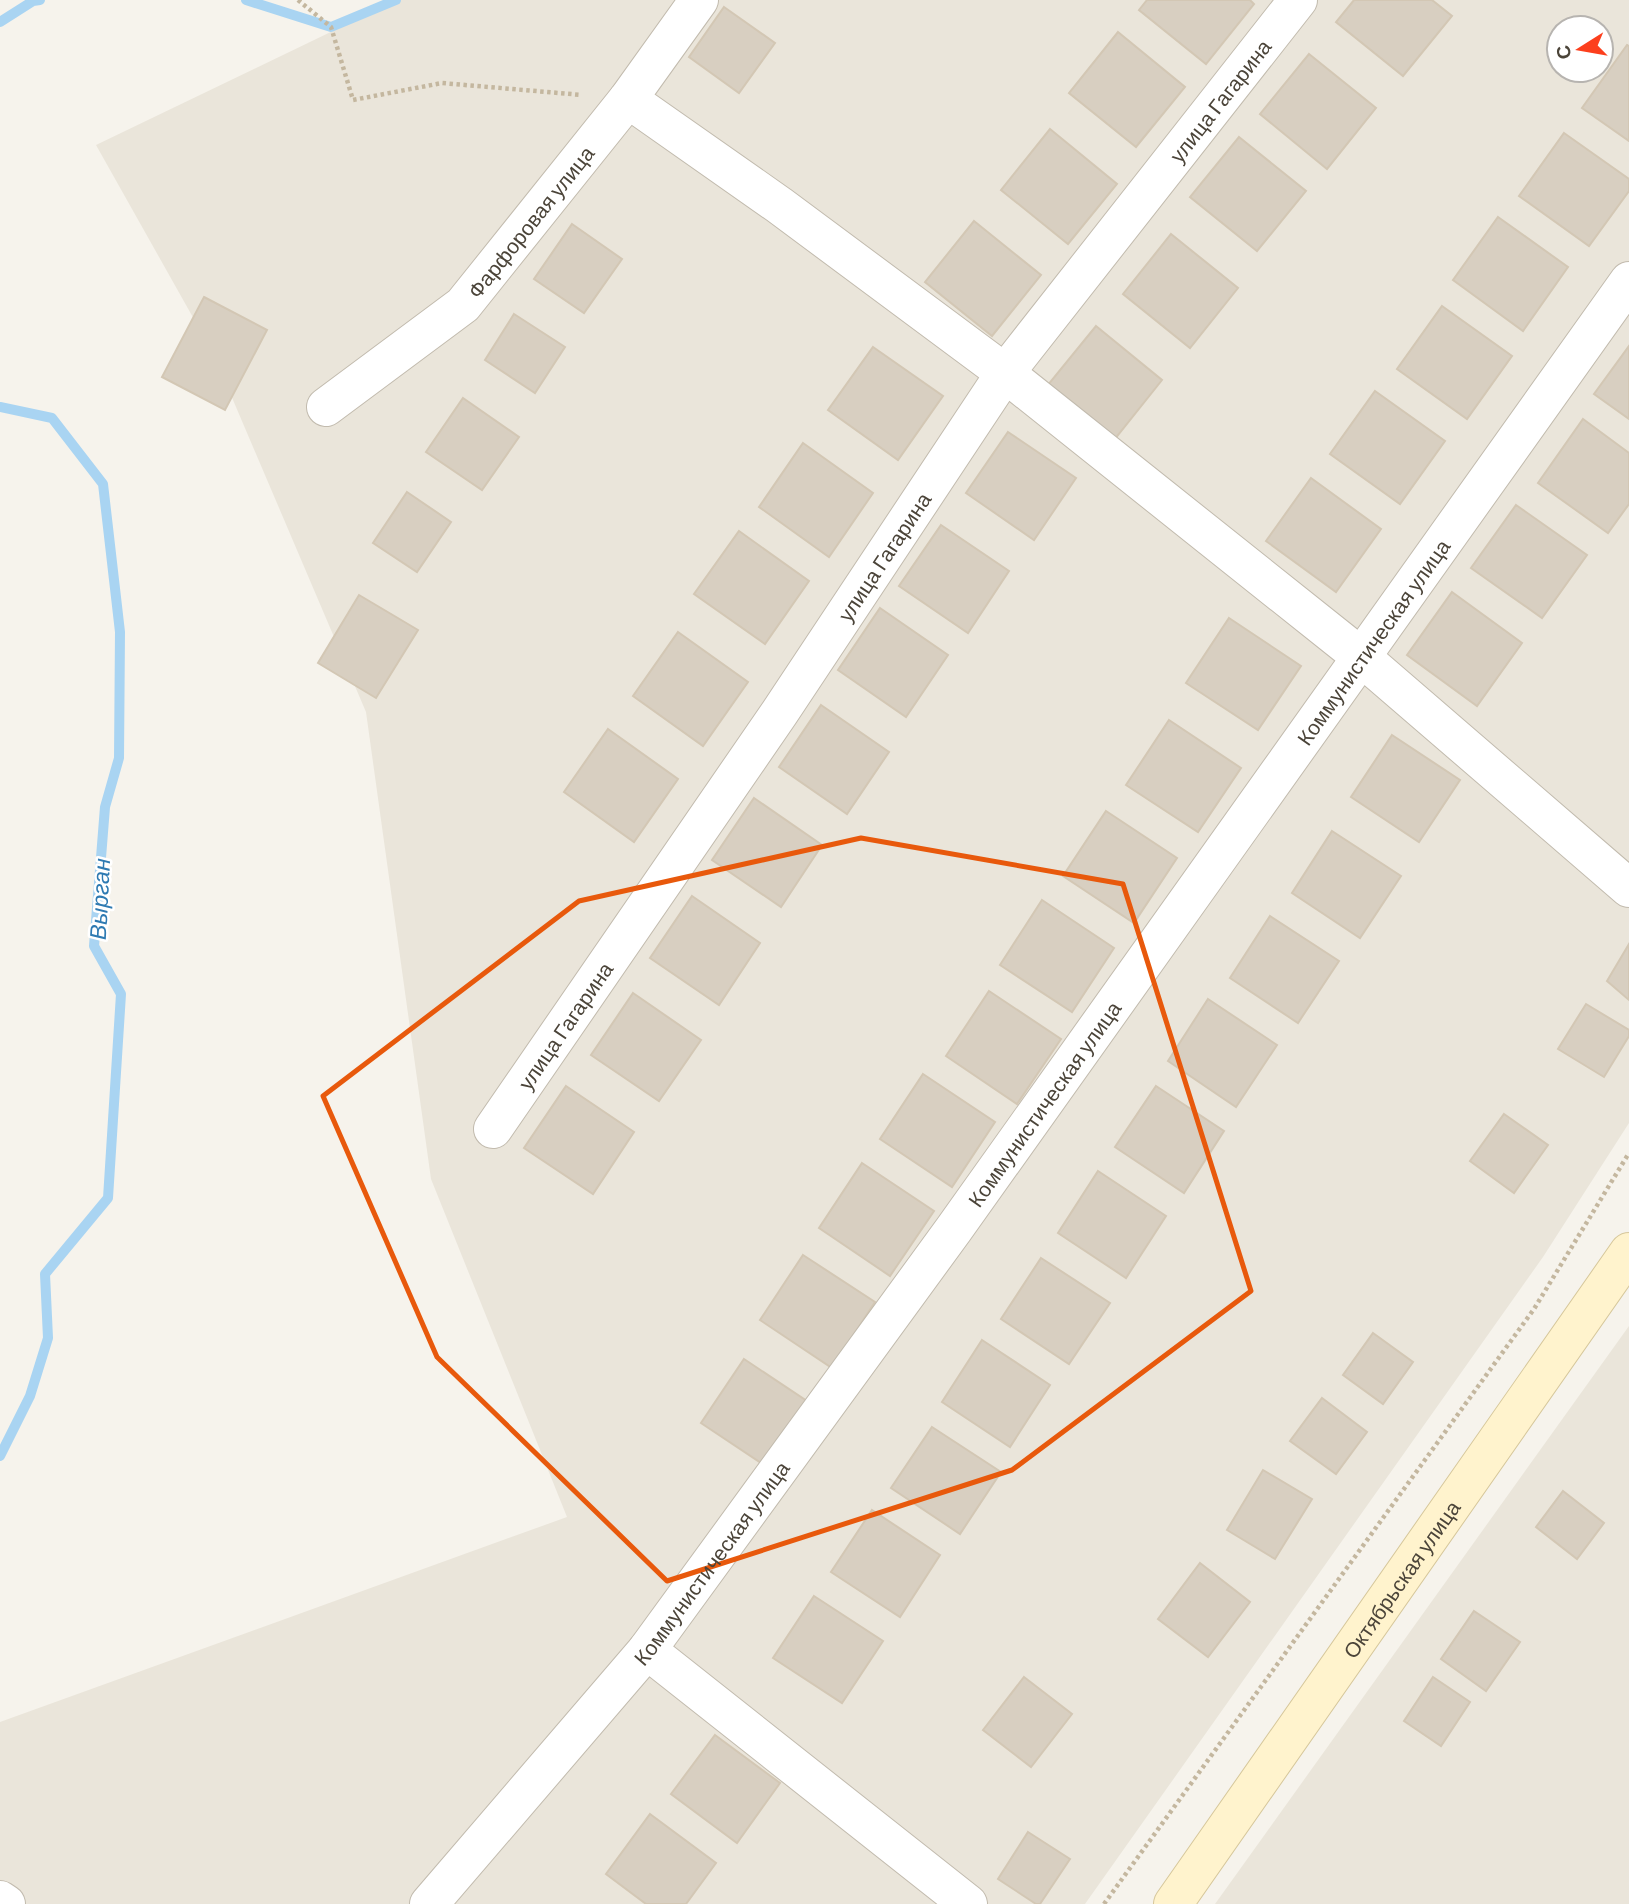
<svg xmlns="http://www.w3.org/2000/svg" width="1629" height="1904" viewBox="0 0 1629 1904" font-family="Barlow,sans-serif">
<rect width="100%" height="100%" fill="#f6f3ec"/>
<g fill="#eae5da" fill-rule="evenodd">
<path d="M397 0H1629V1123L1543 1257 1085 1904H0V1722L567 1517 431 1179 366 712 213 353 96 145ZM1559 28H1601V70H1559Z"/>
<path d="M1629 1326V1904H1215Z"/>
</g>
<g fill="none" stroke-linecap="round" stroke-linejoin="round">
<g stroke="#a9d4f2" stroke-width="10">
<path d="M246 0 331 27 396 0"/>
<path d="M0 22 33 1 40 0"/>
<path d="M0 407 52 418 103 484 120 632 119 758 105 807 94 946 121 994 108 1198 45 1274 48 1338 30 1396 0 1456"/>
</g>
</g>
<g fill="#d8cfc1" stroke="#d3c7b4" stroke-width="2">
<path d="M1147 0H1250L1254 4 1206 64 1139 10Z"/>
<path d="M1354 0H1432L1452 16 1403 76 1336 22Z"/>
<path d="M724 7 775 43 739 93 689 57Z"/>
<path d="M1118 32 1185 87 1136 147 1069 93Z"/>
<path d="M1627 45 1629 46V141L1582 108Z"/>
<path d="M1309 54 1376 108 1327 169 1260 114Z"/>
<path d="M1050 129 1117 184 1068 244 1001 190Z"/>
<path d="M1564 133 1629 179V191L1589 246 1519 196Z"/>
<path d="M1239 137 1306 191 1257 251 1190 197Z"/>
<path d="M1498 217 1568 267 1523 331 1453 280Z"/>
<path d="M974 221 1041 275 992 336 925 282Z"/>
<path d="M572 224 622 259 584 313 534 279Z"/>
<path d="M1171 234 1238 288 1190 348 1123 294Z"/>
<path d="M204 297 267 330 225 410 162 377Z"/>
<path d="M1442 306 1512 356 1467 419 1397 369Z"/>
<path d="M514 314 565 347 535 393 485 360Z"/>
<path d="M1096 326 1162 380 1114 440 1047 386Z"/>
<path d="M1629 346V419L1594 394Z"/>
<path d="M873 347 943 396 898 460 828 410Z"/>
<path d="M1375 391 1445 441 1400 504 1330 454Z"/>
<path d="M463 398 519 437 482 490 426 452Z"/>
<path d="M1583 419 1629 453V504L1608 533 1538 483Z"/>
<path d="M1008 432 1076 478 1034 540 966 493Z"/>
<path d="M803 443 873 493 829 557 759 507Z"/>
<path d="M1311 478 1381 529 1336 592 1266 541Z"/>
<path d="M407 492 451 522 417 572 373 543Z"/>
<path d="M1516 505 1587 555 1542 618 1471 568Z"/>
<path d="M941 525 1009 571 968 633 899 586Z"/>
<path d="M739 531 809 581 765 644 694 594Z"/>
<path d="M1452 592 1522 643 1477 706 1407 655Z"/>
<path d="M359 595 418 630 376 698 318 663Z"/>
<path d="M880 608 948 655 906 717 838 670Z"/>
<path d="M1229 618 1301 666 1258 730 1186 683Z"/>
<path d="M678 632 748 682 703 746 633 696Z"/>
<path d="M821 705 889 752 847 814 779 767Z"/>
<path d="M1169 720 1241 768 1198 832 1126 785Z"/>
<path d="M608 729 678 779 634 842 564 792Z"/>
<path d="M1392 735 1460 780 1419 842 1351 797Z"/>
<path d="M754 798 822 845 781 907 712 860Z"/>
<path d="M1106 811 1177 858 1134 923 1063 876Z"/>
<path d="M1332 831 1401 876 1360 938 1292 893Z"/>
<path d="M692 896 760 943 719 1005 650 958Z"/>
<path d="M1042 900 1114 948 1072 1012 1000 965Z"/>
<path d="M1270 916 1339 961 1298 1023 1230 978Z"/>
<path d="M1629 944V1000L1607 981Z"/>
<path d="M989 991 1061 1039 1017 1104 946 1056Z"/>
<path d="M633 993 701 1040 659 1101 591 1055Z"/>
<path d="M1208 999 1277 1045 1236 1107 1168 1061Z"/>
<path d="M1586 1004 1629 1030V1036L1604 1077 1558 1049Z"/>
<path d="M923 1074 995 1122 952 1187 880 1139Z"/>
<path d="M566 1086 634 1132 593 1194 524 1148Z"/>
<path d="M1156 1086 1224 1131 1184 1193 1115 1147Z"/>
<path d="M1504 1114 1548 1145 1514 1193 1470 1161Z"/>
<path d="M862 1163 934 1211 890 1276 819 1228Z"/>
<path d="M1098 1171 1166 1216 1126 1278 1058 1233Z"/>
<path d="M803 1255 875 1302 832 1368 760 1320Z"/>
<path d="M1041 1258 1110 1303 1069 1364 1001 1319Z"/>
<path d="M1373 1333 1413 1362 1383 1404 1343 1375Z"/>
<path d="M982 1340 1050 1385 1010 1447 942 1402Z"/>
<path d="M744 1359 816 1407 773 1471 701 1423Z"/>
<path d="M1322 1398 1367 1432 1336 1474 1290 1441Z"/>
<path d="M932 1427 1001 1472 960 1534 891 1488Z"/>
<path d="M1263 1470 1312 1499 1275 1559 1227 1530Z"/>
<path d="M1563 1491 1604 1523 1577 1559 1536 1527Z"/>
<path d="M872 1510 940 1555 900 1617 831 1572Z"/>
<path d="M1200 1563 1250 1602 1208 1657 1158 1619Z"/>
<path d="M814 1596 883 1641 842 1703 773 1658Z"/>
<path d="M1474 1611 1520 1642 1486 1691 1441 1659Z"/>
<path d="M1024 1677 1072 1714 1031 1767 983 1730Z"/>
<path d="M1433 1677 1470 1702 1441 1746 1404 1721Z"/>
<path d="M715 1735 780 1783 737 1843 671 1794Z"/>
<path d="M650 1814 716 1863 686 1904H646L606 1874Z"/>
<path d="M1028 1832 1070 1859 1040 1904H1036L998 1879Z"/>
</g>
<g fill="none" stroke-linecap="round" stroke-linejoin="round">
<g stroke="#c2bbae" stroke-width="40">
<g id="street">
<path d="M628 99 779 205 1005 373 1360 656 1629 888"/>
<path id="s1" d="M326 407 463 305 628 99 699 0"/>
<path id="s2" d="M493 1129 780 712 1005 373 1298 0"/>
<path d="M647 1650 968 1904"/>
<path d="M0 1900 6 1904"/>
<path id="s3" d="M429 1904 647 1650 954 1229 1629 281"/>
</g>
</g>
<g stroke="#d6c79b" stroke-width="40">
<g id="secondary">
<path id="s4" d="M1173 1904 1629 1252"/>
</g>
</g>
<g stroke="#c4b79f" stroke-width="4.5" stroke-dasharray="3.5 3.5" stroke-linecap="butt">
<path d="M298 0 331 27 353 100 442 83 582 95"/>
<path d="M1104 1904 1534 1309 1629 1153"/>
</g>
<use href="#street" stroke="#fff" stroke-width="38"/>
<use href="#secondary" stroke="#fff3cd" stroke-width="38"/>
</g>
<path fill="none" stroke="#e8590c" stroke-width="5" stroke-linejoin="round" d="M861 838 1123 884 1251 1291 1012 1470 667 1581 437 1357 323 1096 579 901Z"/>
<g text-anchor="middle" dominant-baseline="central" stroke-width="5" stroke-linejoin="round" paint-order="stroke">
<g font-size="21" fill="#4b4439" stroke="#fff">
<text stroke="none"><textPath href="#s2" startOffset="1260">улица Гагарина</textPath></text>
<text stroke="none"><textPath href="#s1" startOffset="278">Фарфоровая улица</textPath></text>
<text stroke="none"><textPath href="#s2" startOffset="693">улица Гагарина</textPath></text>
<text stroke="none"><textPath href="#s3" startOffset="1577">Коммунистическая улица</textPath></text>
<text stroke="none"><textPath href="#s2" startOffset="126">улица Гагарина</textPath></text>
<text stroke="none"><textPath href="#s3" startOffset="1010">Коммунистическая улица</textPath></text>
<text stroke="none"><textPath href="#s3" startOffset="443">Коммунистическая улица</textPath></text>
<text stroke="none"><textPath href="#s4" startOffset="397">Октябрьская улица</textPath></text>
</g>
<g font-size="23" font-style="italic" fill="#2e7ab2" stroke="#fff">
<text transform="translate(99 899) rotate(-87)">Вырган</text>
</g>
</g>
<g transform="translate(1580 49) rotate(259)"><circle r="33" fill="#ffffff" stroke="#b7b4b0" stroke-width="2"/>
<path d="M0-5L12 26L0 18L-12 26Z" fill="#fc3f1d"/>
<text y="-10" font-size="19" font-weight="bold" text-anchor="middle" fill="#4b4439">С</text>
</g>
</svg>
